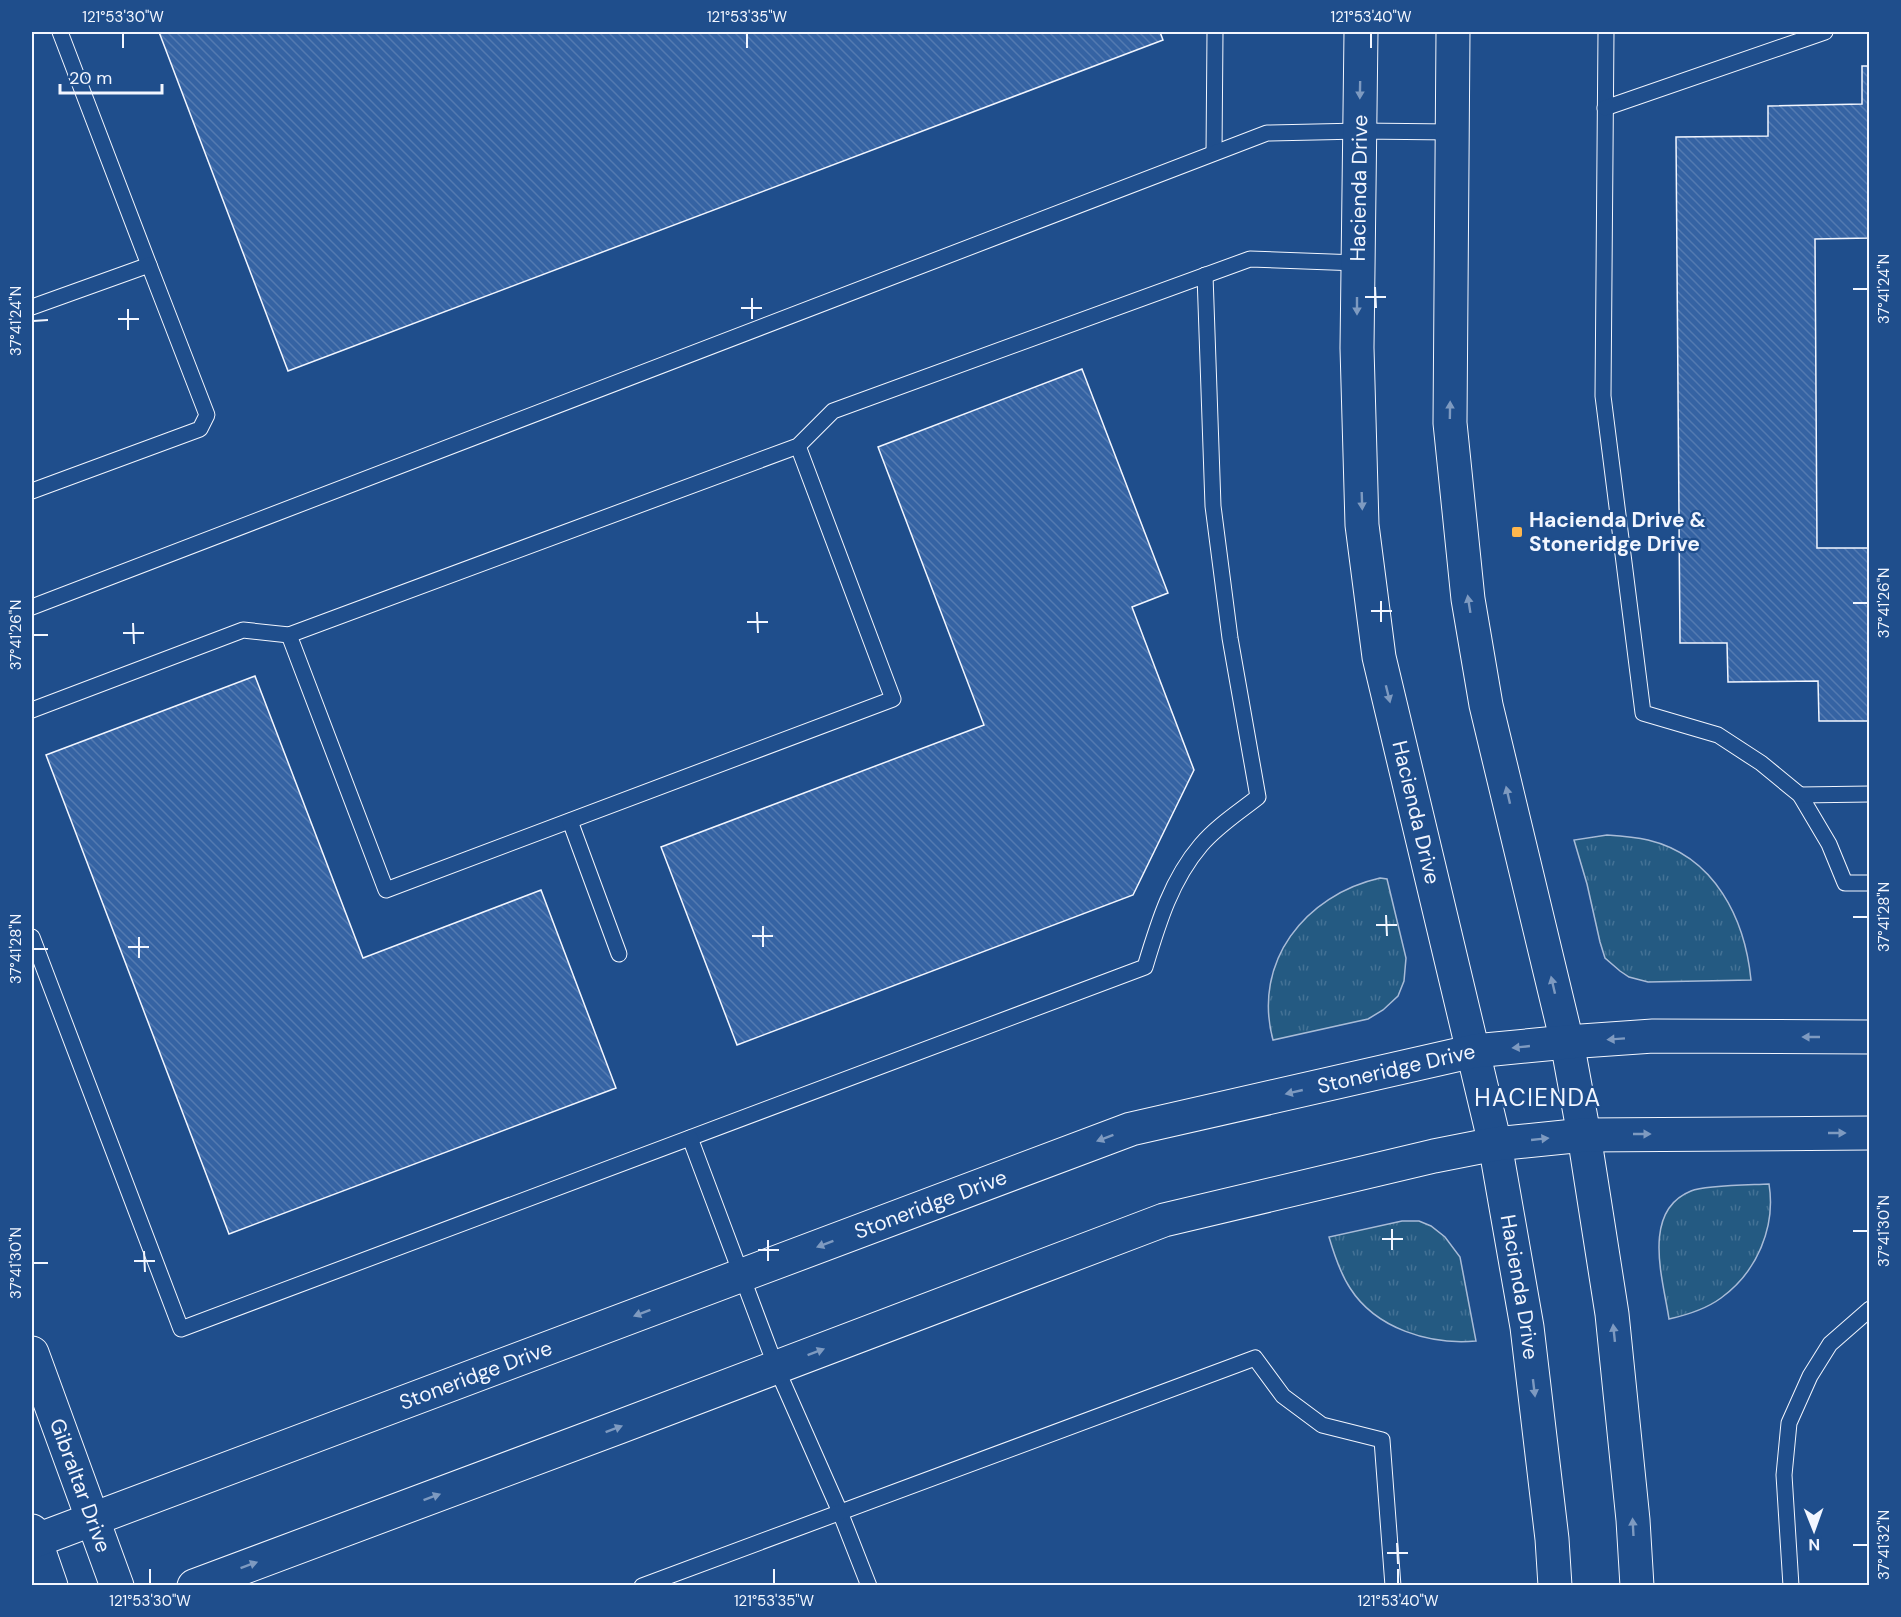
<svg xmlns="http://www.w3.org/2000/svg" width="1901" height="1617" viewBox="0 0 1901 1617" font-family="'DM Sans',sans-serif">
<defs>
<pattern id="grass-tufts" width="24" height="20" patternUnits="userSpaceOnUse" patternTransform="scale(1.5)"><rect width="24" height="20" fill="#245a82"/><path d="M3 7l-1-3M5 7V3M7 7l1-3M15 17l-1-3M17 17v-4M19 17l1-3" fill="none" stroke="#447295"/></pattern>
<pattern id="building-back-hatch" width="6" height="6" patternUnits="userSpaceOnUse" patternTransform="scale(1.5)"><rect width="6" height="6" fill="#3563a3"/><path d="M-1 5l2 2M0 0l6 6M5-1l2 2" fill="none" stroke="#537ab1"/></pattern>
</defs>
<rect width="100%" height="100%" fill="#1f4e8c"/>
<g fill="url(#grass-tufts)" stroke="#a8bbd7" stroke-width="1.5">
<path d="M1607 835C1621 836 1635 837 1648 840 1715 856 1745 919 1751 980L1648 982 1629 977 1620 971 1605 958 1600 942 1587 884 1574 840Z"/>
<path d="M1380 878 1387 879 1406 958 1404 981 1398 996 1383 1010 1368 1019 1273 1040C1252 962 1305 895 1380 878Z"/>
<path d="M1769 1184C1776 1227 1757 1272 1721 1298 1706 1309 1687 1315 1669 1319 1663 1279 1641 1211 1691 1191 1706 1185 1751 1185 1769 1184Z"/>
<path d="M1402 1221H1419L1431 1226 1445 1237 1460 1257 1476 1341C1430 1345 1376 1329 1350 1288 1340 1273 1334 1254 1329 1237Z"/>
</g>
<g fill="url(#building-back-hatch)" stroke="#f2f6ff" stroke-width="1.5">
<path d="M159 32H1160L1163 40 288 371Z"/>
<path d="M1862 66H1870V238L1815 239 1817 548H1870V721H1819L1818 681 1728 682 1727 643H1680L1676 137 1768 136V106L1862 104Z"/>
<path d="M1082 369 1168 593 1132 607 1194 770 1133 895 737 1045 661 847 984 725 878 447Z"/>
<path d="M255 676 363 958 541 890 616 1088 229 1234 46 755Z"/>
</g>
<g fill="none" stroke-linecap="round" stroke-linejoin="round">
<g stroke="#f2f6ff" stroke-width="17">
<g id="service">
<path d="M60 32 149 265"/>
<path d="M1606 32 1603 396 1643 713 1718 735 1761 763 1800 795 1829 844 1845 883H1870"/>
<path d="M1605 108 1825 32"/>
<path d="M1214 153 1215 32"/>
<path d="M32 307 149 265 207 415 200 429 32 491"/>
<path d="M32 607 1267 133 1360 131 1452 132"/>
<path d="M289 635 386 890 893 699 798 446"/>
<path d="M32 710 243 630 289 635 798 446 833 411 1250 259 1358 263"/>
<path d="M1800 795 1870 794"/>
<path d="M570 821 619 954"/>
<path d="M32 937 181 1329 1145 967C1158 924 1171 880 1201 845 1217 826 1239 812 1258 797L1230 638 1213 506 1205 275"/>
<path d="M690 1138 776 1367 840 1512 869 1586"/>
<path d="M642 1586 1255 1358 1283 1396 1322 1425 1382 1440 1393 1586"/>
<path d="M1791 1586 1784 1475 1789 1423 1810 1376 1830 1344 1870 1309"/>
</g>
</g>
<g stroke="#f2f6ff" stroke-width="35">
<g id="tertiary">
<path id="s1" d="M32 1353 117 1586"/>
<path d="M32 1531 51 1586"/>
</g>
</g>
<g stroke="#f2f6ff" stroke-width="35">
<g id="secondary">
<path id="s2" d="M1361 32 1357 348 1362 525 1379 657 1495 1144 1527 1327 1552 1539 1555 1586"/>
<path d="M1453 32 1450 423 1468 599 1486 705 1567 1042 1584 1135 1612 1314 1633 1520 1637 1586"/>
<path id="s3" d="M32 1542 1131 1129 1474 1051 1567 1042 1653 1036 1870 1037"/>
<path d="M194 1586 619 1427 1164 1220 1434 1156 1495 1144 1584 1135 1870 1133"/>
</g>
</g>
<use href="#service" stroke="#1f4e8c" stroke-width="15"/>
<use href="#tertiary" stroke="#1f4e8c" stroke-width="33"/>
<use href="#secondary" stroke="#1f4e8c" stroke-width="33"/>
</g>
<defs><path id="oneway-solid" d="M-6-.8H1V-3.2L6.5 0L1 3.2V.8H-6Z" transform="scale(1.5)"/></defs>
<g fill="#7e9ac0">
<use href="#oneway-solid" transform="translate(1360 90) rotate(91)"/>
<use href="#oneway-solid" transform="translate(1357 306) rotate(90)"/>
<use href="#oneway-solid" transform="translate(1450 410) rotate(-89)"/>
<use href="#oneway-solid" transform="translate(1362 501) rotate(88)"/>
<use href="#oneway-solid" transform="translate(1469 604) rotate(-99)"/>
<use href="#oneway-solid" transform="translate(1388 694) rotate(76)"/>
<use href="#oneway-solid" transform="translate(1508 795) rotate(-103)"/>
<use href="#oneway-solid" transform="translate(1553 985) rotate(-103)"/>
<use href="#oneway-solid" transform="translate(1811 1037) rotate(-180)"/>
<use href="#oneway-solid" transform="translate(1616 1039) rotate(176)"/>
<use href="#oneway-solid" transform="translate(1521 1047) rotate(174)"/>
<use href="#oneway-solid" transform="translate(1294 1092) rotate(167)"/>
<use href="#oneway-solid" transform="translate(1837 1133)"/>
<use href="#oneway-solid" transform="translate(1642 1134)"/>
<use href="#oneway-solid" transform="translate(1105 1138) rotate(159)"/>
<use href="#oneway-solid" transform="translate(1540 1139) rotate(-6)"/>
<use href="#oneway-solid" transform="translate(825 1244) rotate(159)"/>
<use href="#oneway-solid" transform="translate(642 1313) rotate(159)"/>
<use href="#oneway-solid" transform="translate(1614 1333) rotate(-96)"/>
<use href="#oneway-solid" transform="translate(816 1352) rotate(-21)"/>
<use href="#oneway-solid" transform="translate(1534 1388) rotate(83)"/>
<use href="#oneway-solid" transform="translate(614 1429) rotate(-21)"/>
<use href="#oneway-solid" transform="translate(432 1497) rotate(-20)"/>
<use href="#oneway-solid" transform="translate(1633 1527) rotate(-93)"/>
<use href="#oneway-solid" transform="translate(249 1565) rotate(-20)"/>
</g>
<path fill="none" stroke="#f2f6ff" stroke-width="2" d="M123 33V48M747 33V48M1371 33V48M1375 287 1376 308M1853 289H1868M1365 297H1386M752 298V319M741 308H762M128 309V330M118 319H139M33 321 48 320M1381 601V622M1853 603H1868M1371 611H1392M757 612 758 633M747 622H768M133 623 134 644M123 633H144M33 635H48M1386 915 1387 936M1853 917H1868M1376 925H1397M763 926V947M752 936H773M139 937V958M128 947H149M33 949H48M1392 1229V1250M1853 1231H1868M1382 1239H1403M768 1240V1261M758 1250H779M144 1251 145 1272M134 1261H155M33 1263H48M1397 1543 1398 1564M1853 1545H1868M1387 1553H1408M150 1569V1584M774 1569V1584M1398 1569V1584"/>
<rect fill="#ffb74d" stroke="#1f4e8c" stroke-width="2" x="1511" y="526" width="12" height="12" rx="3"/>
<g text-anchor="middle" dominant-baseline="central" stroke-width="4.5" stroke-linejoin="round" paint-order="stroke">
<g font-size="21" fill="#f2f6ff" stroke="#1f4e8c">
<text transform="translate(1359 188) rotate(-89)">Hacienda Drive</text>
<text stroke="none"><textPath href="#s2" startOffset="786">Hacienda Drive</textPath></text>
<text stroke="none"><textPath href="#s3" startOffset="1446">Stoneridge Drive</textPath></text>
<text stroke="none"><textPath href="#s3" startOffset="960">Stoneridge Drive</textPath></text>
<text stroke="none"><textPath href="#s2" startOffset="1272">Hacienda Drive</textPath></text>
<text stroke="none"><textPath href="#s3" startOffset="474">Stoneridge Drive</textPath></text>
<text stroke="none"><textPath href="#s1" startOffset="141">Gibraltar Drive</textPath></text>
</g>
<g font-size="21" font-weight="bold" fill="#f2f6ff" stroke="#1f4e8c" text-anchor="start">
<text x="1529" y="520">Hacienda Drive &amp;<tspan x="1529" dy="24">Stoneridge Drive</tspan></text>
</g>
<g font-size="24" letter-spacing="1.5" fill="#f2f6ff" stroke="#1f4e8c">
<text x="1538" y="1097">HACIENDA</text>
</g>
</g>
<rect width="1901" height="1617" fill="none" stroke="#1f4e8c" stroke-width="66"/>
<g transform="translate(1814 1530) rotate(179)" stroke="#1f4e8c" stroke-width="4.5" paint-order="stroke">
<path d="M0-4.5L10 22L0 15L-10 22Z" fill="#f2f6ff"/>
<text y="-9" font-size="16" font-weight="bold" text-anchor="middle" fill="#f2f6ff">N</text>
</g>
<path d="M60 84v9h102v-9" fill="none" stroke="#f2f6ff" stroke-width="3"/>
<text x="69" y="84" font-size="18" fill="#f2f6ff" stroke="#1f4e8c" stroke-width="4.5" paint-order="stroke">20 m</text>
<rect x="33" y="33" width="1835" height="1551" fill="none" stroke="#f2f6ff" stroke-width="2"/>
<g font-size="15" text-anchor="middle" fill="#f2f6ff">
<text x="123" y="22">121°53'30"W</text>
<text x="747" y="22">121°53'35"W</text>
<text x="1371" y="22">121°53'40"W</text>
<text transform="translate(1884 289) rotate(-90)" y="5">37°41'24"N</text>
<text transform="translate(16 321) rotate(-90)" y="5">37°41'24"N</text>
<text transform="translate(1884 603) rotate(-90)" y="5">37°41'26"N</text>
<text transform="translate(16 635) rotate(-90)" y="5">37°41'26"N</text>
<text transform="translate(1884 917) rotate(-90)" y="5">37°41'28"N</text>
<text transform="translate(16 949) rotate(-90)" y="5">37°41'28"N</text>
<text transform="translate(1884 1231) rotate(-90)" y="5">37°41'30"N</text>
<text transform="translate(16 1263) rotate(-90)" y="5">37°41'30"N</text>
<text transform="translate(1884 1545) rotate(-90)" y="5">37°41'32"N</text>
<text x="150" y="1606">121°53'30"W</text>
<text x="774" y="1606">121°53'35"W</text>
<text x="1398" y="1606">121°53'40"W</text>
</g>
</svg>
